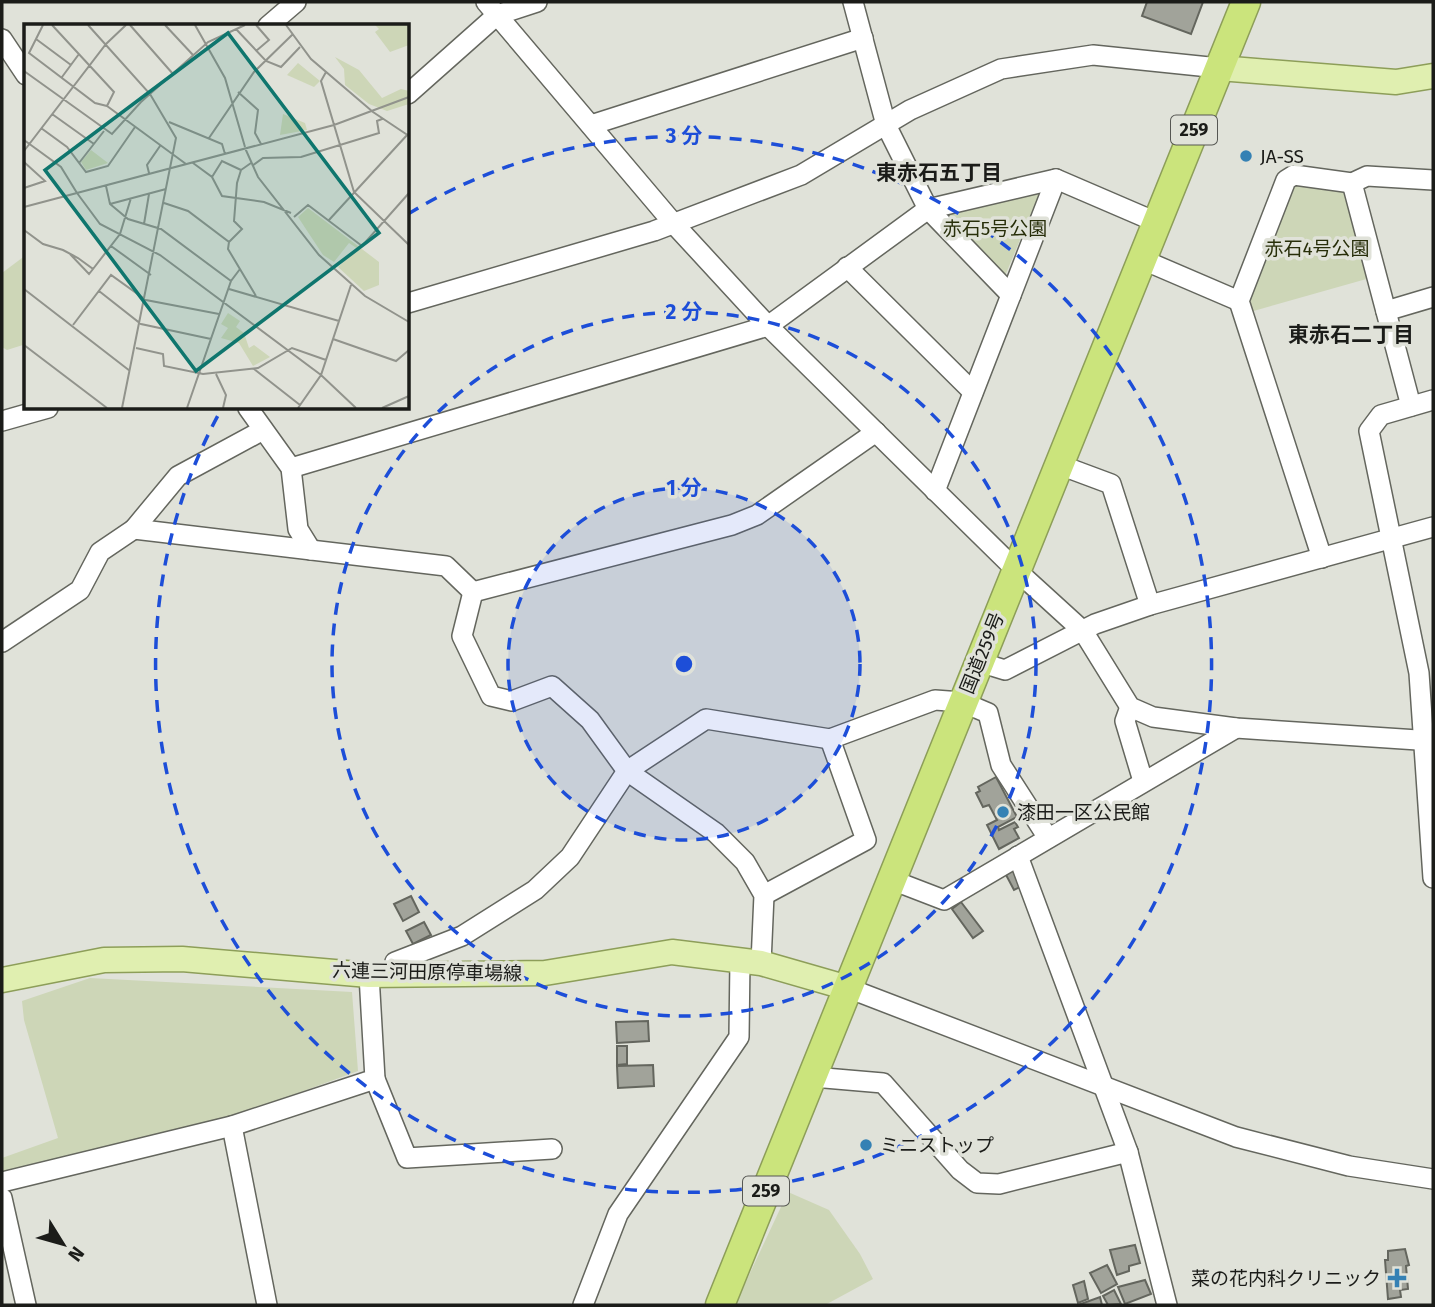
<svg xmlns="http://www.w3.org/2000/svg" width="1435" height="1307" viewBox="0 0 1435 1307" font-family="'Fira Sans','Noto Sans JP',sans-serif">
<rect width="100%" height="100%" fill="#e0e2d9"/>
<g fill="#cdd6b7">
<path d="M1295 185 1348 191 1370 278 1250 312 1249 299Z"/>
<path d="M1042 187 1005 276 937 213Z"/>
<path d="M26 255V344L7 350 2 347V273Z"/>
<path d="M90 978 352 992 358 1071 230 1118 2 1173V1158L58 1138 24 1020 22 1001Z"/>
<path d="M788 1192 829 1210 860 1254 873 1279 825 1305H735Z"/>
</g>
<g fill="#a1a39a" stroke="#64665e" stroke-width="2">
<path d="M1147 2H1203L1191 34 1142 16Z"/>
<path d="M996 777 1017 817 998 827 999 830 1015 822 1018 827 1014 829 1019 838 999 849 987 825 997 820 989 805 983 807 976 793 980 791 978 787Z"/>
<path d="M1013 869 1022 886 1014 890 1005 873Z"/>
<path d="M411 896 419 912 403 921 394 904Z"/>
<path d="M961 902 983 931 973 938 952 909Z"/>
<path d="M424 922 431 935 413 944 406 931Z"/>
<path d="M648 1021 649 1041 617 1043 616 1022Z"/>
<path d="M617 1046H627V1064L617 1065Z"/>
<path d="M653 1065 654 1086 618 1088 617 1066Z"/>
<path d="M1135 1245 1140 1263 1129 1266V1271L1117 1275 1110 1250Z"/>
<path d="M1405 1249 1409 1265 1406 1266 1408 1289 1400 1290 1401 1297 1388 1299 1385 1260H1388V1251Z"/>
<path d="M1107 1265 1117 1284 1101 1293 1090 1273Z"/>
<path d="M1145 1280 1151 1294 1125 1304 1118 1287Z"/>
<path d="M1084 1281 1088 1299 1078 1303 1073 1285Z"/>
<path d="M1114 1290 1121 1304 1108 1305 1103 1296Z"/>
<path d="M1100 1297 1102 1305H1078Z"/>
</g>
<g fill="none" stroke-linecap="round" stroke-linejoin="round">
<g stroke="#64665e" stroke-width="22">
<g id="minor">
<path d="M486 2 674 224 768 326 1016 570 1083 631 1130 707 1153 717 1236 728 1433 741"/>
<path d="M853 2 886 125 928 209 1011 295"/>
<path d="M268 26 296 2"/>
<path d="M2 39 26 75"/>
<path d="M408 94 497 15 537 2"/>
<path d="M591 125 863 38"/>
<path d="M1352 183 1411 406"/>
<path d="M1141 259 1239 301"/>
<path d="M847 267 973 392"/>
<path d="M408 303 654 231 801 175 910 110 1001 69 1093 55 1219 68"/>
<path d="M1386 311 1433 297"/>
<path d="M1433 400 1381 415 1369 431 1419 673 1433 878"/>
<path d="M248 408 291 468 298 529 311 550"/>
<path d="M2 421 48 408"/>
<path d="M1060 465 1111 484 1150 605"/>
<path d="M291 468 768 326 928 209 1056 179 1156 222"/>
<path d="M935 491 1056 179"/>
<path d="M134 529 446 566 473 592"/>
<path d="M1322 558 1239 301 1286 180 1294 175 1352 183 1367 176 1433 180"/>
<path d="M473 592 462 636 491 696 512 701 552 686 590 720 627 771 716 833 745 862 764 895 761 963"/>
<path d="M473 592 732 525 757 515 876 432"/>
<path d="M2 642 80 590 100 552 134 529 178 476 263 430"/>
<path d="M979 662 1005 670 1095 624 1150 605 1433 527"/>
<path d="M1130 707 1125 721 1143 781"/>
<path d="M1018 856 1128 1152 1167 1305"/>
<path d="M892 880 944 900 1236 728"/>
<path d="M764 895 866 840 830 739"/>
<path d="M396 975 395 962 462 936 535 890 570 857 627 771 706 719 830 739 935 700 962 702 988 713 1001 765 1048 838"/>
<path d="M848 988 1236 1137 1349 1166 1433 1179"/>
<path d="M813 1077 883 1083 960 1170 977 1183 999 1184 1128 1152"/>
<path d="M375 1079 407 1158 552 1149"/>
<path d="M232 1126 267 1305"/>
<path d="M2 1182 232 1126 375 1079 369 975"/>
<path d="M2 1198 26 1305"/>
<path d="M583 1305 618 1214 739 1037 740 960"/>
</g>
</g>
<g stroke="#8d9e59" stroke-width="27">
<g id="major">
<path d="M1219 68 1396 82 1433 76"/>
<path d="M2 980 104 960 182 959 369 975 545 973 672 952 761 963 848 988"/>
</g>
</g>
<g stroke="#8d9e59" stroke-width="31">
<path id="highway" d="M720 1305 1246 2"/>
</g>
<use href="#minor" stroke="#fff" stroke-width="19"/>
<use href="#major" stroke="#e0efb0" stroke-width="24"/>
<use href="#highway" stroke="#cbe47c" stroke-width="28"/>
</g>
<circle cx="684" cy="664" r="176" fill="#1d4ed8" fill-opacity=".12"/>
<g fill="none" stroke="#1d4ed8" stroke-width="3.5" stroke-dasharray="12 9">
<circle cx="684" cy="664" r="176"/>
<circle cx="684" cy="664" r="352"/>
<path d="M408 214A528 528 0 1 1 222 408"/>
</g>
<g fill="#3581b4" stroke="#e0e2d9" stroke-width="2.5">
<circle cx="1246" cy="156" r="7"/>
<circle cx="1003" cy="812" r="7"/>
<circle cx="866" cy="1145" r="7"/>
<path d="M1393.5 1267.5h7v7h7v7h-7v7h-7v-7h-7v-7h7z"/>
</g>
<g text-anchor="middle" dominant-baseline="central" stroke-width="7" stroke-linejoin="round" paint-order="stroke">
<g fill="#e0e2d9" stroke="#565753" stroke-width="2">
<rect x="1171" y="115.5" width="46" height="29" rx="5"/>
<rect x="743" y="1176.5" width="46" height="29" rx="5"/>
</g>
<g font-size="18" font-weight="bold" fill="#1b1c19">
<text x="1194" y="130">259</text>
<text x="766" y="1191">259</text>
</g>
<g font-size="19" fill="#1b1c19" stroke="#e0e2d9" text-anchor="start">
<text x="1260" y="156">JA-SS</text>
<text x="1017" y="812">漆田一区公民館</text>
<text x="880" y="1145">ミニストップ</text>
<text x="1381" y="1278" text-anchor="end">菜の花内科クリニック</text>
</g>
<g font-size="19" fill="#272e09" stroke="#e0e2d9">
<text x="995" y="228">赤石5号公園</text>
<text x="1317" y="248">赤石4号公園</text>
</g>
<g font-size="19" fill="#1b1c19" stroke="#e0e2d9">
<text transform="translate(982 653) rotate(-68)">国道259号</text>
<text transform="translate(427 972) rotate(1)">六連三河田原停車場線</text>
</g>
<g font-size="21" font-weight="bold" fill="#1b1c19" stroke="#e0e2d9">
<text x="939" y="173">東赤石五丁目</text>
<text x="1351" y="335">東赤石二丁目</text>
</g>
</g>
<g transform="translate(24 24)">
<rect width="385" height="385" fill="#e0e2d9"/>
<path d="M351 1H385V21L366 28 351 8 355 5ZM311 33 335 46 358 74 377 65 385 67V80L363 87 345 80 321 61 320 45ZM274 39 296 57 290 63 263 51ZM259 90 281 99 283 106 256 111ZM67 126 84 139 62 146 57 138ZM284 184 355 238V261L340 267 314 243 334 225 325 219 310 238 299 231 274 193ZM204 289 216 297 212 303 220 309 225 324 230 321 246 333 229 342 215 319 197 314 204 304 197 300Z" fill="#cdd6b7"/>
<path fill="none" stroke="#91938c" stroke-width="2" d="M19 1 5 29 71 79 83 82M28 1 90 68 83 82 162 140M64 1 126 70 152 114 98 384M106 1 149 50M141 1 169 31M171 1 201 54 221 123M232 1 245 16 232 27M262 1 287 35 349 88 385 112M212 5 242 37 257 43 276 23M12 15 47 41M0 47 88 110 117 78 184 18 221 1M302 48 297 57 330 168 385 221M38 53 55 30M214 68 234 86 231 109 237 120M28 90 70 120M145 98 198 120 201 130M17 104 43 123 62 148 84 142 111 103M185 114 230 48 269 10M0 116 37 143 53 169M221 124 234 153 295 231 341 272 385 298M0 127 82 20 102 1M0 138 21 157 0 164M55 139 80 107M169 139 188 153 198 172 240 178 267 189M228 142 239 134 277 133 355 109 353 97 358 95M125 149 123 141 136 122M188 153 198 137 217 146M82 162 86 180 104 195 137 205 207 257M53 169 76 200 136 231 297 351 332 384M140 179 164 187 205 218 204 225 232 272M86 180 142 165M0 183 310 101 385 73M270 193 284 181 338 222 385 169M305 196 384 110M120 200 125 170M0 206 19 220 39 226 54 234 69 245 65 250 46 230M205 218 218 205 210 197 213 159 217 146 227 139M87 222 127 251M69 245 96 210 107 174M0 265 106 347M205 265 315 297M75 267 117 300 187 315M49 301 87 251 122 276 195 290M309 315 372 337 385 326M0 321 83 384M112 324 139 330 140 342 179 350 234 344 268 324 302 336M230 345 276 381M192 350 202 371 199 384M163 384 207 257 216 245M274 384 297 351 327 261M358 384 385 372"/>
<path fill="#0f766e" fill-opacity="0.15" stroke="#0f766e" stroke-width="3.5" d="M204 9 355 209 172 347 21 146Z"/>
<rect width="385" height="385" fill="none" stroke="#1b1c19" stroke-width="3.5"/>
</g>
<circle cx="684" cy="664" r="10" fill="#1d4ed8" stroke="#e0e2d9" stroke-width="3.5"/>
<g font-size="21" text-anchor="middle" font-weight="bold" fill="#1d4ed8" stroke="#e0e2d9" stroke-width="7" stroke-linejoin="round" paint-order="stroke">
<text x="684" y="143">3 分</text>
<text x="684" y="319">2 分</text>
<text x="684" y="495">1 分</text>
</g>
<rect width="1435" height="1307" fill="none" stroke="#1b1c19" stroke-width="7"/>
<g transform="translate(63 1244) rotate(127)" stroke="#e0e2d9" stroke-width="5" paint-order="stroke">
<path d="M0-5L12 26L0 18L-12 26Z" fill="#1b1c19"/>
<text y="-10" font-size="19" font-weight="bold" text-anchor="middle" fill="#1b1c19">N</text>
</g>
</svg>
